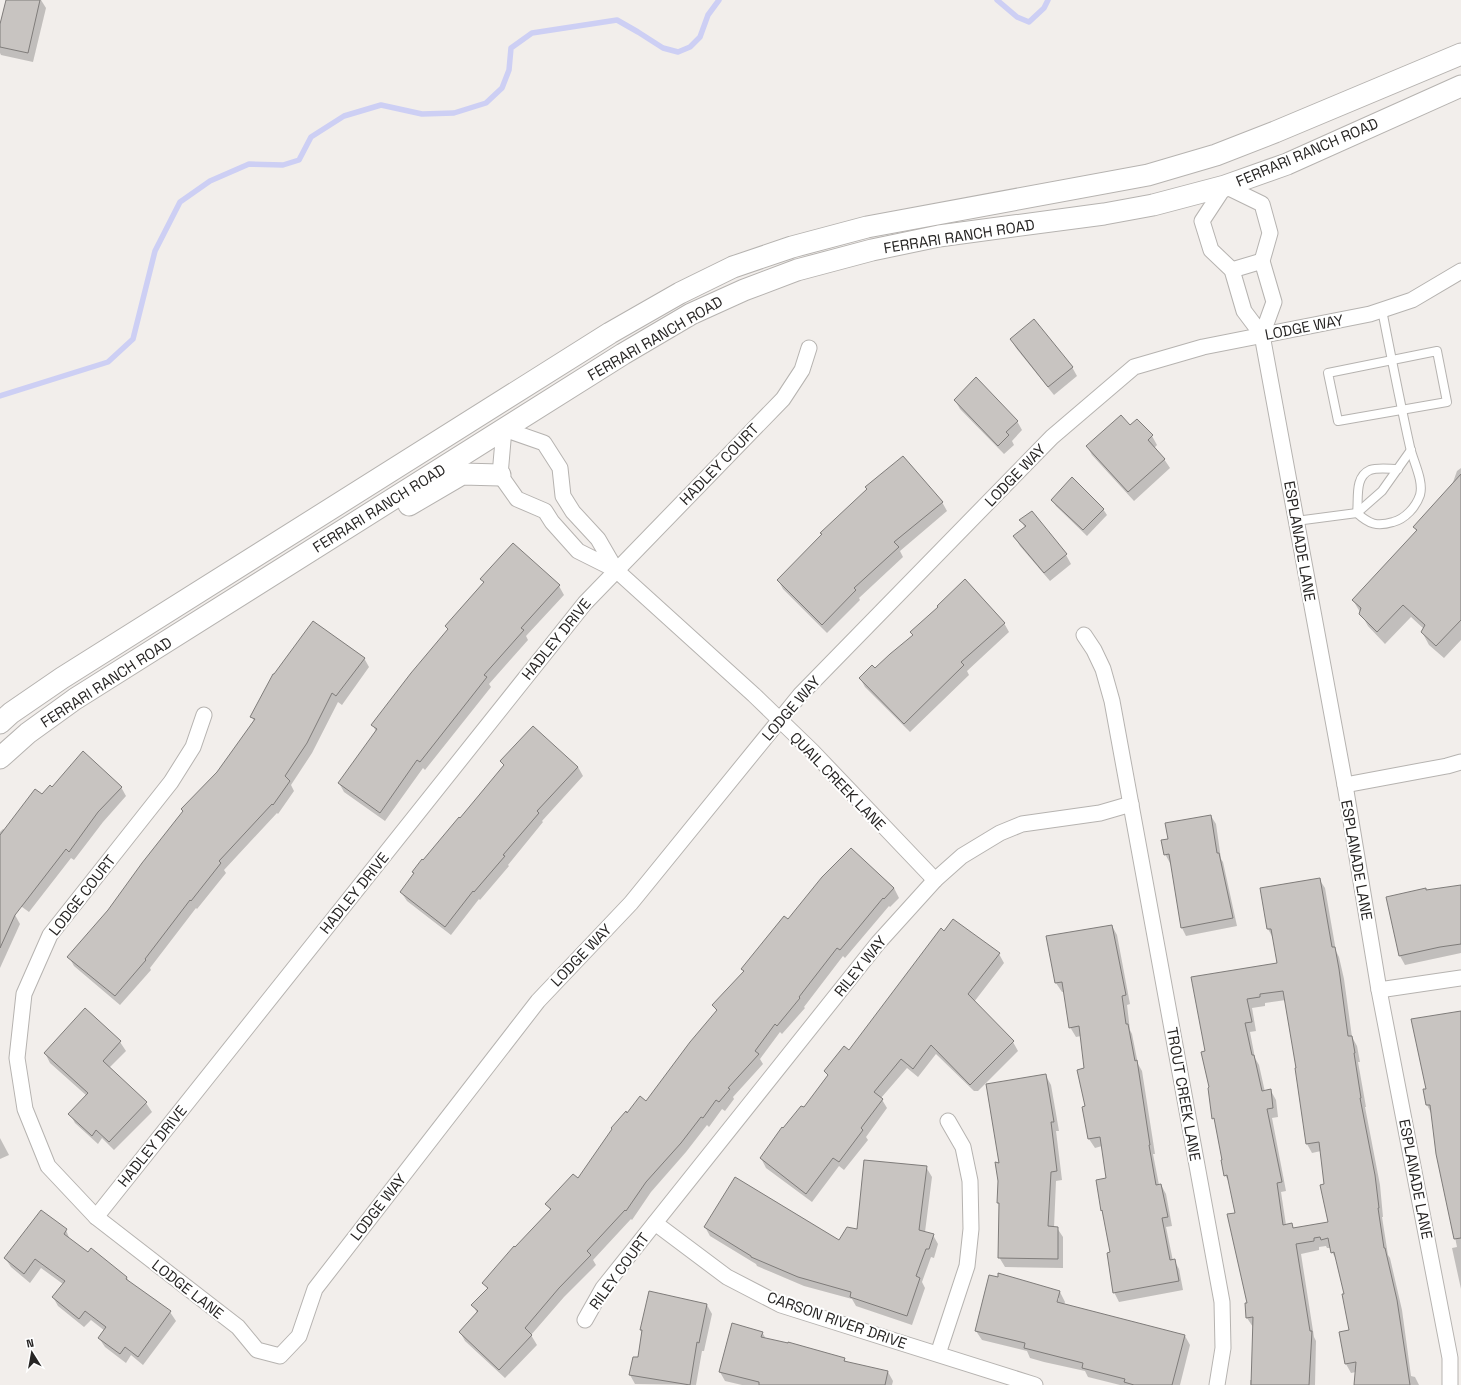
<svg xmlns="http://www.w3.org/2000/svg" width="1461" height="1385" viewBox="0 0 1461 1385" font-family="'Space Grotesk',sans-serif">
<rect width="100%" height="100%" fill="#f2eeeb"/>
<g fill="#0003" fill-rule="evenodd">
<path d="M7 0H41L46 8 33 62 1 55 0 53V29Z"/>
<path d="M1011 339 1072 367 1077 376 1054 395 1016 348Z"/>
<path d="M955 400 1017 421 1022 430 1012 441 1014 445 1004 454 960 409Z"/>
<path d="M1130 427 1152 436 1157 445 1154 448 1164 459 1170 468 1134 501 1092 455 1087 446Z"/>
<path d="M1461 468V640L1444 658 1429 645 1422 632 1424 629 1411 617 1385 644 1368 626 1353 600 1417 532 1414 527 1452 485 1457 471Z"/>
<path d="M1052 500 1103 509 1107 515 1087 536 1056 506Z"/>
<path d="M942 502 947 511 900 551 903 557 859 598 860 600 827 633 783 589 778 580 822 535V533Z"/>
<path d="M1021 520 1066 555 1071 564 1050 581 1020 546 1015 537 1025 528Z"/>
<path d="M481 579 559 586 564 595 526 636 528 640 489 684 491 687 425 770 423 768 385 821 344 792 339 783 376 732 373 725 448 630 446 626 484 583Z"/>
<path d="M1004 623 1009 632 967 671 969 675 910 732 865 687 860 678 875 670 914 636Z"/>
<path d="M364 658 369 667 342 705 338 702 312 753 291 785 294 791 278 814 277 813 224 870 226 873 197 909 196 908 150 968 151 970 120 1005 74 966 69 957 109 910 218 772 254 721 252 717Z"/>
<path d="M502 761 578 767 583 776 542 821 543 822 508 865 509 866 480 900 479 899 451 935 407 901 401 892 414 874 413 872 460 819 504 766Z"/>
<path d="M121 787 126 796 103 822 74 860 71 858 29 912 0 891V832L3 829 5 830 42 796Z"/>
<path d="M1211 816 1216 824 1221 859 1223 862 1237 926 1186 936 1182 928 1172 862 1170 863 1165 854 1170 839Z"/>
<path d="M851 849 894 888 899 898 890 907 889 906 845 958 843 956 804 1007 805 1008 782 1034 780 1032 760 1059 763 1064 733 1097 734 1099 725 1111 722 1109 709 1127 707 1125 686 1152 651 1192 632 1220 631 1219 593 1260 596 1265 564 1297 531 1335 537 1345 505 1378 465 1341 460 1332 477 1313 473 1305 488 1290 484 1283 551 1211 546 1204 578 1180 627 1114 646 1103 717 1012 713 1005 744 972 742 969 788 920Z"/>
<path d="M1319 879 1325 888 1336 951 1339 957 1344 979 1352 1037 1357 1046 1360 1062H1358L1366 1107H1365L1380 1185 1383 1217H1382L1388 1255 1390 1258 1402 1310 1411 1376 1415 1377 1419 1385H1355L1356 1372 1351 1373 1346 1364 1350 1331 1346 1295 1337 1261 1332 1252 1331 1248H1327L1326 1246 1319 1247V1250L1301 1254 1314 1337 1316 1341 1315 1385H1250V1380H1252L1253 1327 1247 1318 1248 1303 1236 1214 1230 1184 1225 1175 1223 1161 1216 1122 1213 1118 1206 1052 1193 978 1279 963 1273 938 1268 929ZM1286 1000 1307 1144 1312 1153 1321 1151 1329 1223 1294 1229 1291 1225H1286L1281 1192 1286 1191 1272 1118 1278 1117 1276 1100 1271 1091 1265 1092 1259 1065 1255 1058 1250 1032 1256 1031 1252 1008 1265 1006V1003Z"/>
<path d="M1461 886V953L1405 965 1400 956 1427 891Z"/>
<path d="M0 909 15 915 20 924 0 968Z"/>
<path d="M1112 926 1117 935 1130 1004 1127 1005 1130 1030 1132 1034 1138 1064 1142 1071 1155 1154H1153L1159 1185H1161L1166 1194 1172 1226 1166 1227 1173 1261 1174 1260 1179 1269 1183 1290 1119 1302 1114 1292 1111 1253 1104 1213 1102 1210 1097 1181 1107 1179 1102 1146 1095 1148 1089 1139 1086 1107V1069L1081 1036 1076 1037 1070 1027 1064 992H1062L1056 983 1047 937Z"/>
<path d="M944 932 999 954 1004 963 974 1002 1013 1042 1018 1051 978 1091H974L936 1054 918 1077 907 1068 881 1098 887 1108 866 1137 868 1140 844 1170 839 1166 812 1202 766 1168 761 1158 783 1129 804 1109 828 1076 825 1071 849 1051Z"/>
<path d="M1461 1012V1289L1452 1248 1457 1247 1438 1154 1432 1115 1427 1105V1089Z"/>
<path d="M120 1042 126 1051 109 1068 146 1103 152 1112 114 1150 102 1138 98 1144 75 1123 70 1114 87 1096 50 1063 45 1053Z"/>
<path d="M1046 1076 1051 1085 1059 1131H1056L1062 1180 1056 1181 1054 1228H1057L1063 1237V1268L1005 1267 999 1257 1000 1206 998 1203 1000 1164Z"/>
<path d="M0 1138 9 1155 0 1159Z"/>
<path d="M926 1167 932 1177 925 1232 933 1235 938 1244 934 1258 931 1257 922 1282 925 1288 912 1325 856 1306 852 1299 804 1286 757 1266 756 1264 710 1236 705 1227 839 1241 858 1231Z"/>
<path d="M66 1230 70 1240 88 1253 127 1278 130 1283 170 1312 176 1321 143 1365 131 1355 126 1363 105 1347 99 1338 105 1331 91 1320 84 1327 58 1306 53 1297 63 1284 41 1268 30 1283 11 1267 5 1258Z"/>
<path d="M1060 1292 1065 1302 1064 1305 1185 1336 1190 1345 1180 1385H1120L1088 1377 1085 1371 1044 1362 1030 1358 1027 1351 982 1340 976 1331ZM1057 1298H1059L1056 1307Z"/>
<path d="M707 1305 712 1314 704 1351H702L696 1385 635 1384 630 1375 634 1358H639L642 1332 641 1329Z"/>
<path d="M762 1332 766 1339 844 1359 847 1363 888 1372 893 1381 892 1385H742L725 1381 720 1372Z"/>
</g>
<g fill="none" stroke-linecap="round" stroke-linejoin="round">
<g stroke="#cdcff4" stroke-width="5.5">
<path d="M997 0 1017 17 1029 22 1044 8 1048 0"/>
<path d="M0 396 108 362 133 339 155 251 180 202 210 181 249 164 283 165 299 160 311 137 344 116 381 105 422 114 454 113 486 103 502 88 509 70 511 48 532 33 617 20 638 32 663 48 678 52 690 47 700 37 708 15 719 0"/>
</g>
</g>
<g fill="#c8c4c1" stroke="#7f7c7a" fill-rule="evenodd">
<path d="M6 0H40L28 53 0 47V24Z"/>
<path d="M1034 319 1073 367 1048 387 1010 339Z"/>
<path d="M976 377 1018 421 1006 432 1009 435 998 446 954 400Z"/>
<path d="M1121 415 1130 425 1137 419 1153 435 1148 440 1165 459 1128 492 1086 446Z"/>
<path d="M903 456 943 502 894 542 899 547 854 588 856 590 822 625 777 580 822 534 820 533 867 489 865 487Z"/>
<path d="M1461 474V620L1436 646 1421 632 1425 625 1403 605 1377 632 1359 614 1361 608 1352 600 1417 530 1413 527Z"/>
<path d="M1072 477 1104 509 1083 530 1051 500Z"/>
<path d="M1032 511 1067 554 1044 573 1013 536 1026 526 1019 520Z"/>
<path d="M513 543 560 585 521 628 524 630 484 675 487 677 420 762 417 760 380 813 338 783 377 729 371 725 411 673 448 629 445 626 484 582 480 579Z"/>
<path d="M965 579 1005 623 961 662 964 665 904 724 859 678 872 665 875 668 890 654 913 635 910 632 938 607 937 606Z"/>
<path d="M313 621 365 658 336 696 332 693 307 743 285 776 290 781 273 805 272 804 219 861 221 863 191 901 190 900 145 959 146 960 115 996 67 957 108 910 142 863 183 811 181 809 217 772 255 719 250 717 273 674H274Z"/>
<path d="M533 726 578 767 537 811 539 813 503 855 505 856 474 892 473 891 445 927 400 892 414 873 412 872 422 859 423 860 459 817 460 818 504 765 500 761Z"/>
<path d="M83 751 122 787 98 812 69 852 66 849 15 915 0 948V835L35 789 42 794 50 785 52 787Z"/>
<path d="M1211 815 1217 853H1219L1233 918 1181 928 1169 854 1164 855 1161 840 1168 839 1165 823Z"/>
<path d="M851 848 894 888 884 899 883 898 840 950 837 948 799 997 800 998 777 1026 775 1024 755 1051 759 1054 728 1088 730 1089 719 1102 716 1100 703 1118 701 1117 681 1143 646 1182 626 1211 625 1210 587 1251 591 1255 559 1288 525 1328 532 1335 499 1370 459 1332 478 1311 471 1305 488 1288 482 1283 514 1246 515 1247 551 1209 545 1204 573 1174 578 1178 612 1129 611 1128 626 1111 627 1113 640 1096 646 1101 690 1042 717 1010 712 1005 744 971 741 969 784 916 788 919 822 877Z"/>
<path d="M1320 878 1332 947H1335L1339 969 1348 1036H1352L1355 1053H1354L1361 1098H1360L1375 1175 1379 1208H1378L1384 1248H1385L1397 1300 1410 1385H1354L1356 1362 1345 1364 1339 1332 1349 1330 1342 1294H1344L1334 1252 1331 1253 1328 1238 1321 1240 1320 1237 1314 1238V1241L1296 1244 1310 1331H1312L1309 1385H1251L1253 1317 1246 1318 1245 1303H1247L1227 1214 1235 1213 1227 1175 1224 1176 1221 1160H1222L1214 1118 1212 1119 1208 1088 1209 1087 1201 1052 1205 1051 1191 977 1277 963 1271 929H1267L1260 888ZM1283 991 1296 1068H1295L1306 1144 1319 1142 1324 1184 1320 1185 1328 1222 1293 1228 1292 1223 1283 1225 1277 1183 1282 1182 1267 1109 1273 1108 1271 1089 1262 1091 1254 1055H1252L1245 1023 1252 1022 1247 999 1260 997V994Z"/>
<path d="M1461 885V944L1440 947 1399 956 1386 897 1426 888V890Z"/>
<path d="M953 919 1000 953 968 994 1014 1041 970 1085 931 1045 913 1069 901 1059 874 1092 883 1099 861 1128 863 1130 839 1162 833 1158 806 1194 760 1158 782 1127 783 1128 801 1106 804 1107 828 1075 824 1071 844 1046 849 1050 941 928 944 931Z"/>
<path d="M1112 925 1126 995 1122 996 1126 1024H1128L1135 1061 1137 1060 1150 1145H1149L1156 1185 1161 1184 1168 1217 1162 1218 1170 1260 1175 1259 1179 1281 1113 1293 1107 1253 1110 1252 1102 1210 1101 1211 1096 1180 1106 1178 1100 1137 1088 1139 1082 1107 1085 1106 1077 1070 1084 1068 1079 1026 1069 1028 1062 982 1055 983 1046 936Z"/>
<path d="M85 1008 121 1041 103 1061 147 1102 109 1142 96 1130 92 1136 68 1114 88 1093 44 1053Z"/>
<path d="M1461 1011V1238L1454 1239 1436 1154 1430 1105H1426L1423 1089H1426L1411 1019Z"/>
<path d="M1046 1074 1054 1122H1051L1057 1171 1051 1172 1048 1226 1058 1227V1259L998 1258 999 1203H997L998 1181 995 1162 999 1163 986 1084Z"/>
<path d="M864 1160 927 1166 919 1230 934 1234 929 1249H926L916 1276 920 1278 907 1316 850 1297 851 1292 798 1277 751 1257V1256L704 1227 735 1177 839 1240 847 1227 857 1229Z"/>
<path d="M41 1210 67 1229 64 1234 88 1252 91 1248 127 1277 126 1279 171 1311 138 1357 125 1347 120 1354 98 1338 106 1327 85 1311 79 1319 52 1297 65 1281 35 1259 24 1274 4 1258Z"/>
<path d="M998 1273 1060 1291 1057 1302 1185 1335 1172 1385H1134L1124 1382 1125 1379 1082 1368 1083 1363 1024 1348 1025 1343 975 1331 989 1275 998 1277Z"/>
<path d="M649 1291 707 1304 699 1343 697 1342 690 1385 629 1375 633 1357H638L642 1330H640Z"/>
<path d="M732 1323 763 1332 761 1337 788 1343V1342L845 1358 844 1361 888 1371 885 1385H759V1382L719 1372Z"/>
</g>
<g fill="none" stroke-linecap="round" stroke-linejoin="round">
<g stroke="#b6b3b0" stroke-width="10">
<g id="service">
<path d="M1437 351 1447 402 1338 421 1328 373Z"/>
<path d="M1357 513C1369 524 1377 527 1393 522 1405 519 1416 507 1420 495 1424 481 1413 461 1410 447 1400 402 1391 356 1382 310"/>
<path d="M1357 513C1359 499 1354 477 1370 470 1378 467 1390 469 1398 469"/>
<path d="M1296 521 1357 513 1382 491 1411 450"/>
</g>
</g>
<g stroke="#b6b3b0" stroke-width="17">
<g id="minor">
<path d="M1232 270 1262 261"/>
<path d="M1262 335 1274 302 1262 261 1270 233 1262 204 1225 186 1202 221 1211 250 1232 270 1244 311 1262 335 1345 785 1379 990 1450 1358V1385"/>
<path d="M616 570 598 539 573 512 563 496 560 468 544 443 504 429 500 475 517 499 545 511 552 522 578 551 616 570 754 695 812 751 935 880"/>
<path d="M1084 635 1094 650 1103 669 1112 701 1222 1302 1223 1348 1217 1385"/>
<path d="M204 715 193 747 171 782 50 935 24 994 17 1058 25 1109 48 1166 96 1217 238 1327 257 1350 280 1356 299 1336 315 1289 538 1001 631 903 800 695 1052 437 1134 367 1203 347 1370 314 1412 300 1461 271"/>
<path d="M1345 785 1447 766 1461 762"/>
<path d="M1379 990 1461 978"/>
<path d="M96 1217 585 603 783 399 802 370 809 348"/>
<path d="M655 1223 727 1277 781 1305 1035 1385"/>
<path d="M585 1320 603 1288 878 943 935 880 962 856 1000 833 1022 824 1100 813 1131 804"/>
<path d="M938 1354 967 1266 971 1229 970 1181 963 1147 948 1121"/>
</g>
</g>
<g stroke="#b6b3b0" stroke-width="23">
<g id="secondary">
<path d="M409 505 462 474 500 475"/>
<path d="M0 723 11 713 62 678 610 333 680 293 733 267 792 247 867 227 1148 175 1216 155 1275 132 1461 54"/>
<path d="M0 758 28 733 75 699 623 354 691 314 744 290 797 270 872 250 939 236 1104 214 1153 205 1225 186 1287 164 1461 86"/>
</g>
</g>
<use href="#service" stroke="#fff" stroke-width="8"/>
<use href="#minor" stroke="#fff" stroke-width="15"/>
<use href="#secondary" stroke="#fff" stroke-width="21"/>
</g>
<g text-anchor="middle" dominant-baseline="central" stroke-width="4" stroke-linejoin="round" paint-order="stroke">
<g font-size="15" fill="#272524" stroke="#fff">
<text transform="translate(1307 152) rotate(-23)">FERRARI RANCH ROAD</text>
<text transform="translate(959 236) rotate(-9)">FERRARI RANCH ROAD</text>
<text transform="translate(1304 327) rotate(-11)">LODGE WAY</text>
<text transform="translate(655 338) rotate(-30)">FERRARI RANCH ROAD</text>
<text transform="translate(719 464) rotate(-46)">HADLEY COURT</text>
<text transform="translate(1015 475) rotate(-46)">LODGE WAY</text>
<text transform="translate(379 508) rotate(-32)">FERRARI RANCH ROAD</text>
<text transform="translate(1300 541) rotate(80)">ESPLANADE LANE</text>
<text transform="translate(556 639) rotate(-51)">HADLEY DRIVE</text>
<text transform="translate(106 682) rotate(-33)">FERRARI RANCH ROAD</text>
<text transform="translate(791 708) rotate(-49)">LODGE WAY</text>
<text transform="translate(838 781) rotate(46)">QUAIL CREEK LANE</text>
<text transform="translate(1357 860) rotate(80)">ESPLANADE LANE</text>
<text transform="translate(354 893) rotate(-51)">HADLEY DRIVE</text>
<text transform="translate(82 895) rotate(-52)">LODGE COURT</text>
<text transform="translate(581 955) rotate(-46)">LODGE WAY</text>
<text transform="translate(860 966) rotate(-51)">RILEY WAY</text>
<text transform="translate(1184 1094) rotate(80)">TROUT CREEK LANE</text>
<text transform="translate(152 1146) rotate(-51)">HADLEY DRIVE</text>
<text transform="translate(1416 1179) rotate(79)">ESPLANADE LANE</text>
<text transform="translate(378 1207) rotate(-52)">LODGE WAY</text>
<text transform="translate(619 1271) rotate(-54)">RILEY COURT</text>
<text transform="translate(188 1289) rotate(38)">LODGE LANE</text>
<text transform="translate(837 1320) rotate(19)">CARSON RIVER DRIVE</text>
</g>
</g>
<g transform="translate(32 1353) rotate(349)" stroke="#ffffff" stroke-width="3" paint-order="stroke">
<path d="M0-3L7 15L0 10L-7 15Z" fill="#272524"/>
<text y="-6" font-size="11" font-weight="bold" text-anchor="middle" fill="#272524">N</text>
</g>
</svg>
